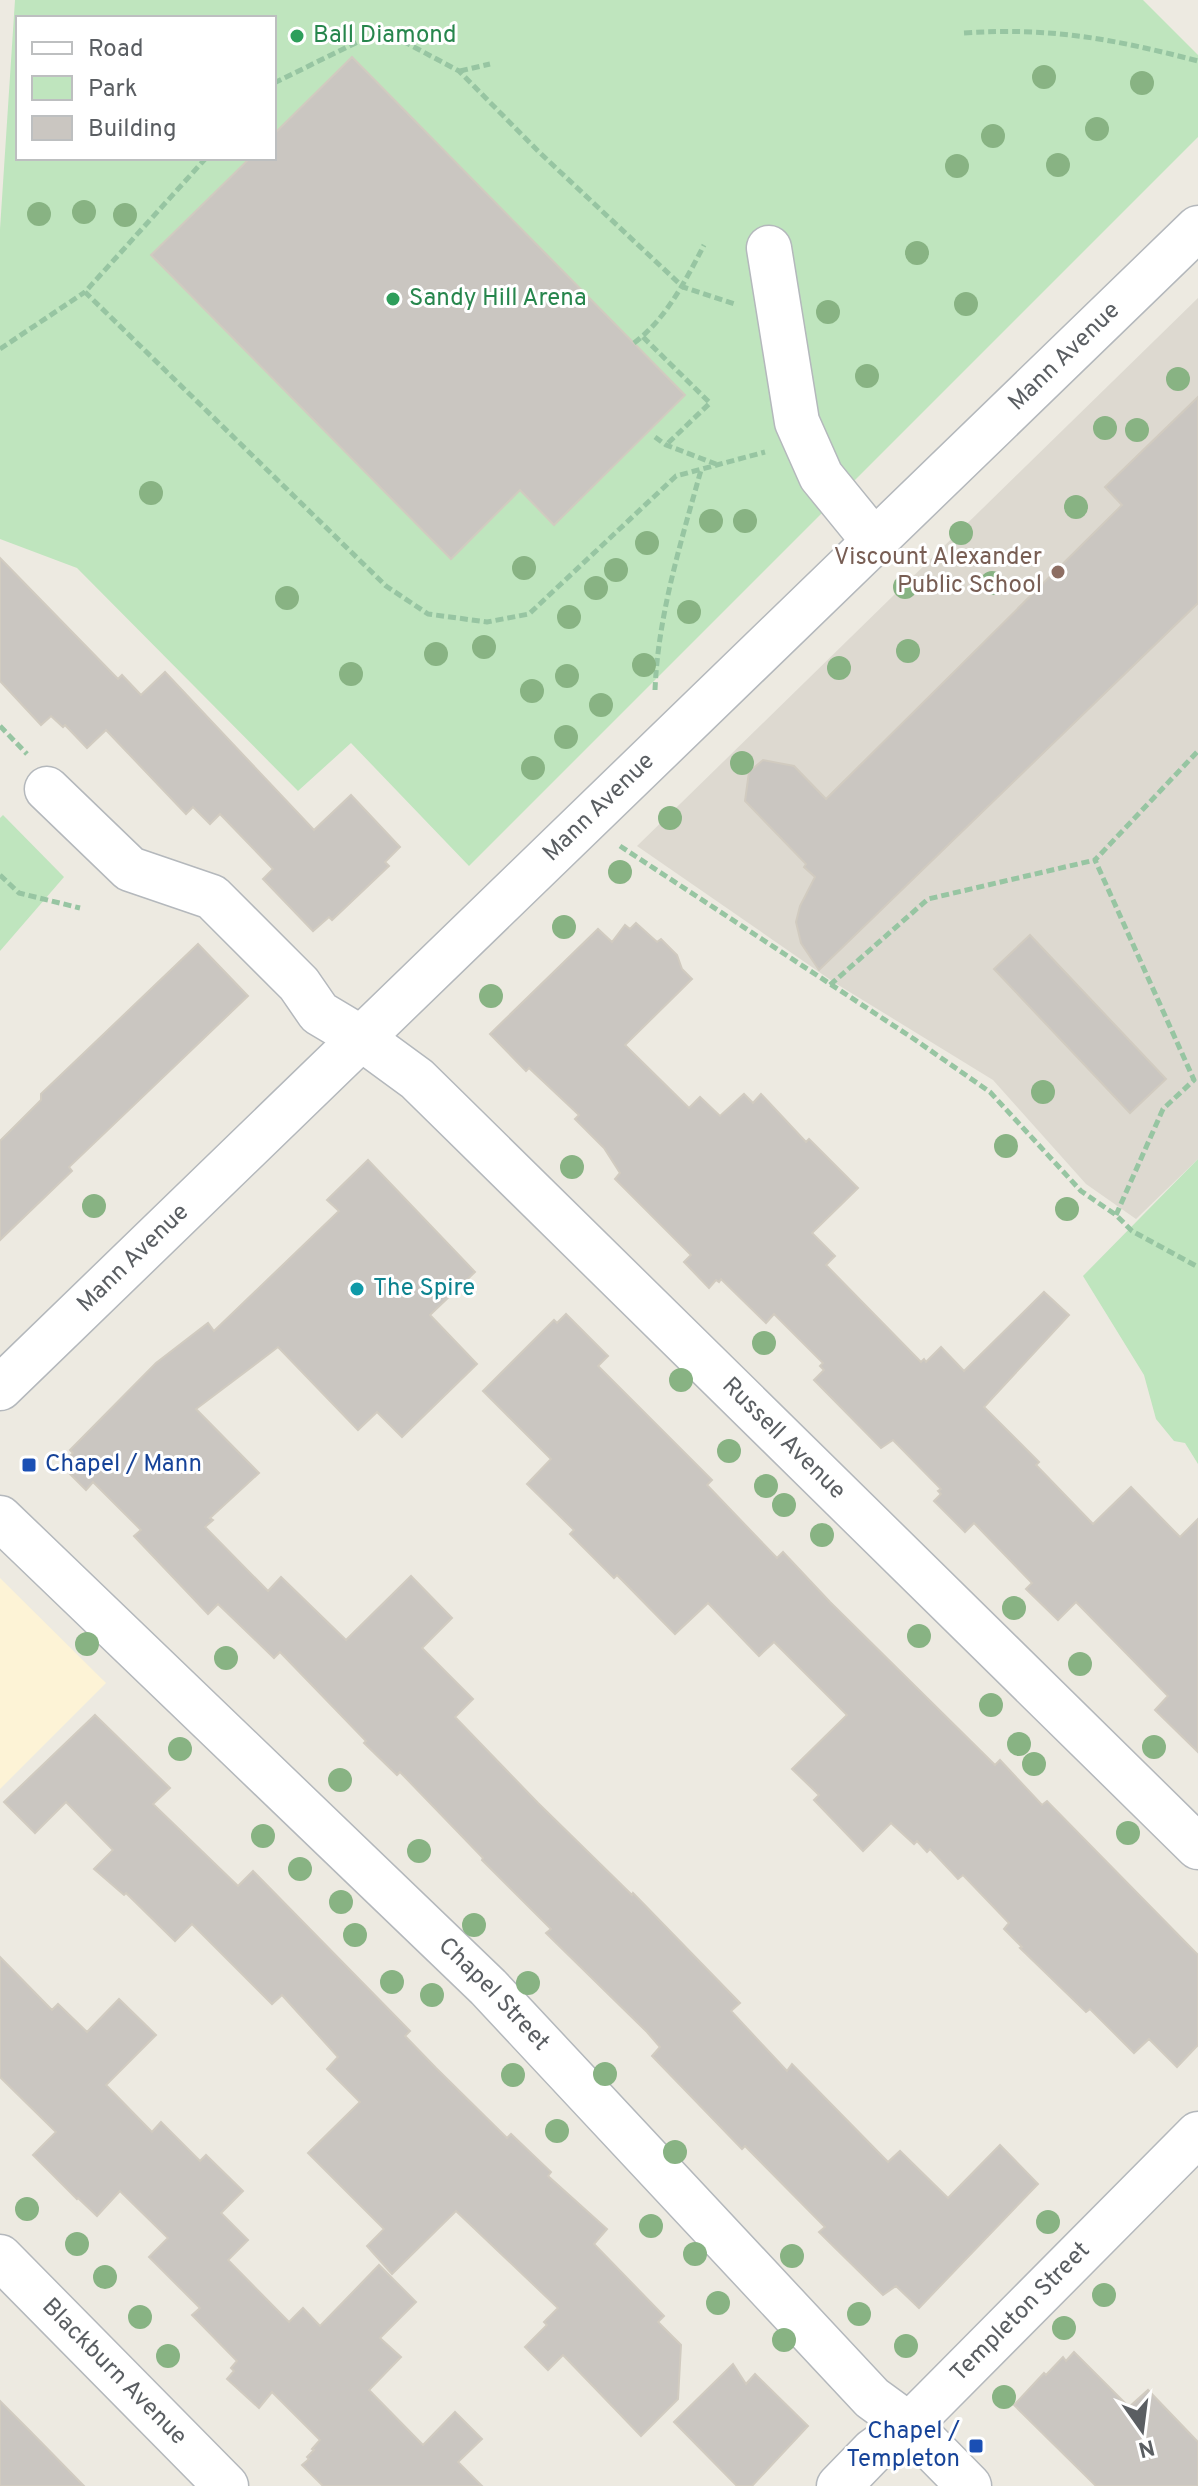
<svg xmlns="http://www.w3.org/2000/svg" width="1198" height="2486" viewBox="0 0 1198 2486" font-family="Overpass,sans-serif">
<rect width="100%" height="100%" fill="#edeae1"/>
<path fill="#fdf3d6" d="M0 1578 106 1683 0 1789Z"/>
<path fill="#ddd9d0" d="M1198 298V1159L1136 1219 1086 1184 993 1080 835 983 637 846Z"/>
<g fill="#bfe5be" fill-rule="evenodd">
<path d="M15 0H1143L1198 55V137L469 866 351 743 298 791 77 568 0 539V229ZM18 18H274V158H18Z"/>
<path d="M3 815 64 877 0 951V818Z"/>
<path d="M1198 1159V1464L1185 1443 1174 1441 1156 1419 1144 1375 1083 1276Z"/>
</g>
<g fill="#cac6c1" stroke="#d1cbc0" stroke-width="2">
<path d="M352 57 685 395 554 525 520 490 451 559 151 255 250 158H274V134Z"/>
<path d="M1198 397V603L819 970 801 943 796 922 800 906 815 877 804 867 806 864 745 801 749 772 763 760 794 766 826 799 1122 505 1105 487Z"/>
<path d="M0 558 118 679 122 675 141 695 165 672 314 830 351 795 400 847 385 862 389 866 332 920 329 917 313 931 263 879 273 869 220 814 210 824 193 807 186 814 106 730 87 748 65 725 63 727 51 716 41 725 0 681Z"/>
<path d="M636 923 657 942 661 939 677 955 682 969 692 979 625 1045 689 1108 700 1097 720 1116 744 1094 753 1103 761 1094 806 1142 809 1139 858 1188 812 1233 835 1256 826 1265 921 1362 924 1359 926 1362 941 1347 964 1371 1044 1292 1069 1315 984 1407 1039 1462 1036 1465 1093 1524 1131 1487 1180 1537 1198 1519V1752L1155 1710 1168 1696 1076 1602 1058 1620 1026 1589 1032 1583 974 1523 965 1532 934 1501 941 1494 938 1491 941 1489 893 1440 881 1448 814 1380 824 1370 820 1366 823 1363 774 1314 766 1323 721 1279 719 1282 716 1280 709 1288 684 1262 691 1255 615 1179 620 1173 604 1148 575 1119 579 1115 529 1068 526 1071 490 1034 598 929 612 942 625 925 630 929Z"/>
<path d="M1030 935 1166 1079 1130 1113 994 969Z"/>
<path d="M198 944 248 996 69 1167 72 1171 0 1240V1141L41 1100V1094Z"/>
<path d="M368 1160 475 1272 430 1315 477 1364 402 1437 377 1412 358 1430 278 1347 196 1409 259 1473 210 1518 213 1520 205 1527 268 1591 281 1577 346 1640 411 1576 452 1618 422 1648 473 1699 455 1717 538 1803 632 1895 633 1893 740 2003 731 2011 787 2071 792 2064 888 2162 900 2151 948 2198 1000 2145 1038 2184 919 2308 896 2286 883 2295 819 2232 825 2227 745 2146 742 2149 652 2056 660 2047 647 2032 546 1933 551 1929 482 1860 483 1858 400 1772 397 1775 364 1743 366 1741 280 1652 274 1658 218 1604 208 1614 134 1536 141 1530 93 1482 86 1490 61 1465 73 1453 70 1450 156 1363 208 1323 214 1331 339 1211 327 1200Z"/>
<path d="M566 1314 608 1356 598 1366 712 1480 707 1485 777 1558 783 1552 830 1602 995 1765 1000 1760 1042 1805 1047 1801 1198 1955V2045L1177 2067 1149 2039 1134 2053 1090 2009 1086 2012 1020 1948 1022 1947 1004 1929 1009 1923 963 1875 958 1879 930 1849 927 1852 917 1841 914 1844 891 1823 863 1851 814 1800 819 1795 792 1769 847 1715 774 1642 759 1656 708 1603 675 1634 617 1575 614 1578 570 1534 574 1530 527 1484 551 1459 483 1391 554 1320 557 1323Z"/>
<path d="M95 1715 170 1788 153 1804 238 1886 253 1871 410 2031 405 2036 436 2068 507 2138 511 2134 551 2172 548 2176 607 2229 594 2244 664 2316 658 2322 681 2345 678 2399 641 2436 563 2355 548 2370 525 2347 547 2325 544 2322 558 2308 456 2211 392 2274 367 2246 384 2229 308 2153 360 2102 327 2069 338 2057 282 1995 272 2004 192 1924 175 1941 126 1893 124 1895 94 1869 113 1850 66 1802 35 1833 4 1802Z"/>
<path d="M0 1957 52 2010 58 2004 87 2032 119 1999 156 2035 106 2085 152 2132 161 2122 200 2161 206 2155 243 2191 221 2213 248 2240 228 2260 289 2322 303 2308 320 2326 379 2265 416 2302 380 2338 401 2357 369 2390 423 2445 455 2412 482 2439 458 2462 482 2486H323L302 2465 309 2459 307 2457 314 2450 312 2449 320 2440 272 2392 259 2408 227 2379 234 2371 231 2368 237 2361 192 2315 200 2308 149 2257 168 2238 120 2191 97 2216 78 2198 77 2199 33 2155 56 2132 0 2077Z"/>
<path d="M1074 2352 1129 2407 1148 2390 1198 2442V2486H1096L1014 2405 1044 2373 1046 2375 1063 2357 1066 2361Z"/>
<path d="M733 2364 746 2384 755 2374 808 2426 752 2486H737L674 2422Z"/>
<path d="M0 2401 30 2431 84 2486H0Z"/>
</g>
<g fill="none" stroke-linecap="round" stroke-linejoin="round">
<g stroke="#b4b8bc" stroke-width="47">
<g id="minor">
<path d="M769 248 797 422 821 476 874 541"/>
<path id="s1" d="M47 789 130 869 212 897 299 984 319 1013 361 1038 417 1079 1198 1847"/>
<path id="s2" d="M0 1388 1198 228"/>
<path id="s3" d="M0 1518 488 1987 872 2398 909 2425 969 2486"/>
<path id="s4" d="M0 2257 226 2486"/>
<path id="s5" d="M839 2486 873 2451 909 2425 934 2400 1198 2134"/>
</g>
</g>
<g stroke="#97c5a2" stroke-width="5" stroke-dasharray="8 4" stroke-linecap="butt">
<path d="M964 33C1051 27 1114 39 1198 61"/>
<path d="M460 71 490 64"/>
<path d="M274 83 382 30 459 71 539 152 683 287 735 304"/>
<path d="M206 158 85 292 386 586 428 614 487 622 529 614 676 476 765 452"/>
<path d="M643 337 710 403 666 445"/>
<path d="M634 343C666 319 686 280 704 245"/>
<path d="M0 349 85 292"/>
<path d="M655 437 666 445 716 464"/>
<path d="M655 690C658 615 681 542 701 470"/>
<path d="M0 726 27 754"/>
<path d="M620 846 914 1039 990 1092 1081 1191 1116 1215 1132 1231 1198 1267"/>
<path d="M0 875 19 893 80 908"/>
<path d="M830 985 928 899 1095 860"/>
<path d="M1116 1215 1163 1109 1194 1080 1095 860 1198 751"/>
</g>
<use href="#minor" stroke="#fff" stroke-width="44"/>
</g>
<g fill="#88b383">
<circle cx="1044" cy="77" r="12"/>
<circle cx="1142" cy="83" r="12"/>
<circle cx="1097" cy="129" r="12"/>
<circle cx="993" cy="136" r="12"/>
<circle cx="1058" cy="165" r="12"/>
<circle cx="957" cy="166" r="12"/>
<circle cx="84" cy="212" r="12"/>
<circle cx="39" cy="214" r="12"/>
<circle cx="125" cy="215" r="12"/>
<circle cx="917" cy="253" r="12"/>
<circle cx="966" cy="304" r="12"/>
<circle cx="828" cy="312" r="12"/>
<circle cx="867" cy="376" r="12"/>
<circle cx="1178" cy="379" r="12"/>
<circle cx="1105" cy="428" r="12"/>
<circle cx="1137" cy="430" r="12"/>
<circle cx="151" cy="493" r="12"/>
<circle cx="1076" cy="507" r="12"/>
<circle cx="711" cy="521" r="12"/>
<circle cx="745" cy="521" r="12"/>
<circle cx="961" cy="533" r="12"/>
<circle cx="647" cy="543" r="12"/>
<circle cx="524" cy="568" r="12"/>
<circle cx="616" cy="570" r="12"/>
<circle cx="992" cy="583" r="12"/>
<circle cx="905" cy="587" r="12"/>
<circle cx="596" cy="588" r="12"/>
<circle cx="287" cy="598" r="12"/>
<circle cx="689" cy="612" r="12"/>
<circle cx="569" cy="617" r="12"/>
<circle cx="484" cy="647" r="12"/>
<circle cx="908" cy="651" r="12"/>
<circle cx="436" cy="654" r="12"/>
<circle cx="644" cy="665" r="12"/>
<circle cx="839" cy="668" r="12"/>
<circle cx="351" cy="674" r="12"/>
<circle cx="567" cy="676" r="12"/>
<circle cx="532" cy="691" r="12"/>
<circle cx="601" cy="705" r="12"/>
<circle cx="566" cy="737" r="12"/>
<circle cx="742" cy="763" r="12"/>
<circle cx="533" cy="768" r="12"/>
<circle cx="670" cy="818" r="12"/>
<circle cx="620" cy="872" r="12"/>
<circle cx="564" cy="927" r="12"/>
<circle cx="491" cy="996" r="12"/>
<circle cx="1043" cy="1092" r="12"/>
<circle cx="1006" cy="1146" r="12"/>
<circle cx="572" cy="1167" r="12"/>
<circle cx="94" cy="1206" r="12"/>
<circle cx="1067" cy="1209" r="12"/>
<circle cx="764" cy="1343" r="12"/>
<circle cx="681" cy="1380" r="12"/>
<circle cx="729" cy="1451" r="12"/>
<circle cx="766" cy="1486" r="12"/>
<circle cx="784" cy="1505" r="12"/>
<circle cx="822" cy="1535" r="12"/>
<circle cx="1014" cy="1608" r="12"/>
<circle cx="919" cy="1636" r="12"/>
<circle cx="87" cy="1644" r="12"/>
<circle cx="226" cy="1658" r="12"/>
<circle cx="1080" cy="1664" r="12"/>
<circle cx="991" cy="1705" r="12"/>
<circle cx="1019" cy="1744" r="12"/>
<circle cx="1154" cy="1747" r="12"/>
<circle cx="180" cy="1749" r="12"/>
<circle cx="1034" cy="1764" r="12"/>
<circle cx="340" cy="1780" r="12"/>
<circle cx="1128" cy="1833" r="12"/>
<circle cx="263" cy="1836" r="12"/>
<circle cx="419" cy="1851" r="12"/>
<circle cx="300" cy="1869" r="12"/>
<circle cx="341" cy="1902" r="12"/>
<circle cx="474" cy="1925" r="12"/>
<circle cx="355" cy="1935" r="12"/>
<circle cx="392" cy="1982" r="12"/>
<circle cx="528" cy="1983" r="12"/>
<circle cx="432" cy="1995" r="12"/>
<circle cx="605" cy="2074" r="12"/>
<circle cx="513" cy="2075" r="12"/>
<circle cx="557" cy="2131" r="12"/>
<circle cx="675" cy="2152" r="12"/>
<circle cx="27" cy="2209" r="12"/>
<circle cx="1048" cy="2222" r="12"/>
<circle cx="651" cy="2226" r="12"/>
<circle cx="77" cy="2244" r="12"/>
<circle cx="695" cy="2254" r="12"/>
<circle cx="792" cy="2256" r="12"/>
<circle cx="105" cy="2277" r="12"/>
<circle cx="1104" cy="2295" r="12"/>
<circle cx="718" cy="2303" r="12"/>
<circle cx="859" cy="2314" r="12"/>
<circle cx="140" cy="2317" r="12"/>
<circle cx="1064" cy="2328" r="12"/>
<circle cx="784" cy="2340" r="12"/>
<circle cx="906" cy="2346" r="12"/>
<circle cx="168" cy="2356" r="12"/>
<circle cx="1004" cy="2397" r="12"/>
</g>
<g fill="#2e9e5b" stroke="#fff" stroke-width="3">
<circle cx="297" cy="36" r="8"/>
<circle cx="393" cy="299" r="8"/>
</g>
<circle fill="#8d6e63" stroke="#fff" stroke-width="3" cx="1058" cy="572" r="8"/>
<circle fill="#0f9aa8" stroke="#fff" stroke-width="3" cx="357" cy="1289" r="8"/>
<g fill="#1a4fb4" stroke="#fff" stroke-width="3">
<rect x="21" y="1457" width="16" height="16" rx="4"/>
<rect x="968" y="2438" width="16" height="16" rx="4"/>
</g>
<g text-anchor="middle" dominant-baseline="central" stroke-width="6" stroke-linejoin="round" paint-order="stroke">
<g font-size="24" fill="#27864d" stroke="#fff" text-anchor="start">
<text x="313" y="36">Ball Diamond</text>
<text x="409" y="299">Sandy Hill Arena</text>
</g>
<g font-size="24" fill="#5a5e62" stroke="#fff">
<text stroke="none"><textPath href="#s2" startOffset="1482">Mann Avenue</textPath></text>
<text stroke="none"><textPath href="#s2" startOffset="834">Mann Avenue</textPath></text>
<text stroke="none"><textPath href="#s2" startOffset="186">Mann Avenue</textPath></text>
<text stroke="none"><textPath href="#s1" startOffset="992">Russell Avenue</textPath></text>
<text stroke="none"><textPath href="#s3" startOffset="686">Chapel Street</textPath></text>
<text stroke="none"><textPath href="#s5" startOffset="252">Templeton Street</textPath></text>
<text stroke="none"><textPath href="#s4" startOffset="162">Blackburn Avenue</textPath></text>
</g>
<g font-size="24" fill="#785e54" stroke="#fff" text-anchor="end">
<text x="1042" y="558">Viscount Alexander<tspan x="1042" dy="28">Public School</tspan></text>
</g>
<g font-size="24" fill="#0d838f" stroke="#fff" text-anchor="start">
<text x="373" y="1289">The Spire</text>
</g>
<g font-size="24" fill="#164399" stroke="#fff" text-anchor="start">
<text x="45" y="1465">Chapel / Mann</text>
<text x="960" y="2432" text-anchor="end">Chapel /<tspan x="960" dy="28">Templeton</tspan></text>
</g>
</g>
<rect x="16" y="16" width="260" height="144" fill="#ffffff" stroke="#bdbfc0" stroke-width="2"/>
<rect x="32" y="42" width="40" height="12" fill="#ffffff" stroke="#bdbfc0" stroke-width="2"/>
<text x="88" y="56" font-size="24" fill="#5a5e62">Road</text>
<rect x="32" y="76" width="40" height="24" fill="#bfe5be" stroke="#bdbfc0" stroke-width="2"/>
<text x="88" y="96" font-size="24" fill="#5a5e62">Park</text>
<rect x="32" y="116" width="40" height="24" fill="#cac6c1" stroke="#bdbfc0" stroke-width="2"/>
<text x="88" y="136" font-size="24" fill="#5a5e62">Building</text>
<g transform="translate(1142 2430) rotate(166)" stroke="#ffffff" stroke-width="6" paint-order="stroke">
<path d="M0-6L14 30L0 20L-14 30Z" fill="#5a5e62"/>
<text y="-12" font-size="22" font-weight="bold" text-anchor="middle" fill="#5a5e62">N</text>
</g>
</svg>
